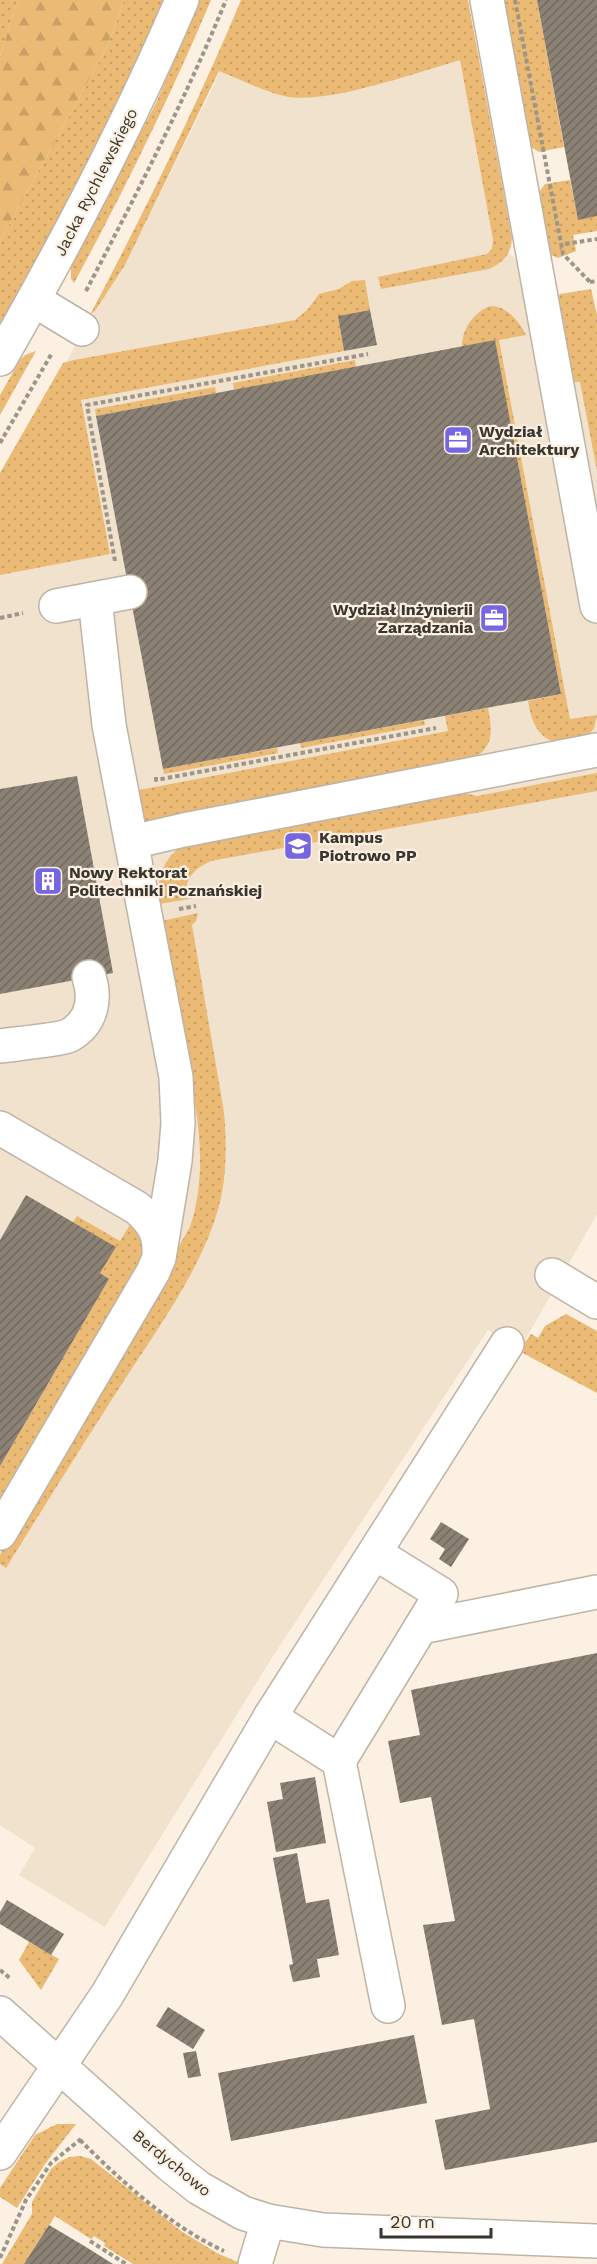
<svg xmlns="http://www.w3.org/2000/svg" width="597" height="2264" viewBox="0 0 597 2264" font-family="'Work Sans',sans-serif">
<defs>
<pattern id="grass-dots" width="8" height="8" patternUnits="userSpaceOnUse" patternTransform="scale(1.5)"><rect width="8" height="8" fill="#ebba74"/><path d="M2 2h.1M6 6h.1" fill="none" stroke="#caa065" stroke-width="1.8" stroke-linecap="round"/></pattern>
<pattern id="forest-firs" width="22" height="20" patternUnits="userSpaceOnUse" patternTransform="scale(1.5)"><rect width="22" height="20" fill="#ebba74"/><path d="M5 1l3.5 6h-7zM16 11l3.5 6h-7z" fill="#caa065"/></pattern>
<pattern id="building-hatch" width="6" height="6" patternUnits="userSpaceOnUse" patternTransform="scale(1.5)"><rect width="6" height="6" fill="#8b8174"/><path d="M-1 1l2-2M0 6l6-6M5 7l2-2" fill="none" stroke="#736a60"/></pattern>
</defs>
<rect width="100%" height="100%" fill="#fbf0e1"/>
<path fill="#f1e2ce" d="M248 0H449L493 240 597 326V1214L519 1351 488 1330 275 1653 105 1927 19 1875 35 1848 0 1825V478L95 311 125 265 212 89Z"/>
<g fill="url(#grass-dots)">
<path d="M0 0H18L0 56Z"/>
<path d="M124 0H164L127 85 98 145 0 326V241L108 45Z"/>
<path d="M200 0H211C170 97 124 191 74 283L71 279V266L156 103Z"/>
<path d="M241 0H468L512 238C511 254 504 262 489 269L381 289 378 277 487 254 492 248 493 240 460 60C418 72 324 106 284 96 262 91 240 79 219 71L125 265 95 311 90 315C144 212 196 108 241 0Z"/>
<path d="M504 0H537L564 147 539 152 531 147Z"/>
<path d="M570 180 578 219 597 216V231L573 235 576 251 558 258 551 255 539 192 545 184Z"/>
<path d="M365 280 370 310 338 316 344 351 81 400 110 554 0 575V473L63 363 74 360 295 320 308 309 319 294 339 289 352 281Z"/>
<path d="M591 289 597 315V471L580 382H574L558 298 560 294Z"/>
<path d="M490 306C507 306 519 321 526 335L499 340 570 719 597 715 594 728 586 739C579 740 569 744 562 743 538 741 531 721 528 701L561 694 495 341 462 347C462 329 473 313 490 306Z"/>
<path d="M36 351 0 415V395L20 360 25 355Z"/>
<path d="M355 360 356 367 234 390 233 383Z"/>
<path d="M215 387 216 393 96 416 95 409Z"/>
<path d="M488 708C492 731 495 747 472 759L143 823 137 792 139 790 448 731 445 716Z"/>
<path d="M424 720 425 725 301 748 300 743Z"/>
<path d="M277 748 278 753 164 774 163 769Z"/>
<path d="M597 773V791L211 861C197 868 189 873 186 889L195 898 159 904C155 877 164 858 186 842L451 790 477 796Z"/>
<path d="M198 913 196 921 192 925 224 1112C227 1146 227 1183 216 1216 199 1271 157 1330 125 1379 85 1441 45 1505 6 1568L0 1564V1555L190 1227C210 1167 196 1107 185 1047 177 1005 169 963 162 921Z"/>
<path d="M125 1215 140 1231 146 1252 0 1503V1466L109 1279 100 1273 115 1247 73 1222 77 1216 120 1241 131 1223Z"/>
<path d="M566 1314 597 1331V1393L519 1351 531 1334 538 1338 545 1326Z"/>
<path d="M29 1942 59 1959 41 1990 19 1960Z"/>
<path d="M57 2124H76L45 2164 17 2208 0 2197V2188L35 2135Z"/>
<path d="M80 2156 91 2159 181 2231 217 2253 242 2264H133L104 2246 105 2243 94 2236 91 2239 55 2216 24 2264H2L32 2214V2202L51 2169 59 2162 69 2157Z"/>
</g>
<path fill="url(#forest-firs)" d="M18 0H124L108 45 0 241V56Z"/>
<g fill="url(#building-hatch)">
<path d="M537 0H597V216L578 220Z"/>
<path d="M370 310 377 345 344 351 338 316Z"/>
<path d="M495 340 561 694 163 769 96 416Z"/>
<path d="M77 776 113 973 0 994V789Z"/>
<path d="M26 1195 116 1247 100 1273 109 1279 0 1466V1240Z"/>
<path d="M441 1522 469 1539 451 1567 439 1559 445 1549 430 1539Z"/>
<path d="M597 1653V2142L445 2170 435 2120 490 2109 474 2019 442 2025 423 1925 455 1921 431 1797 400 1803 388 1741 420 1735 411 1690Z"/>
<path d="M315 1777 326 1843 276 1852 267 1802 283 1799 280 1783Z"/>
<path d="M297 1853 306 1903 329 1899 339 1955 317 1959 320 1977 293 1982 289 1965 293 1964 273 1858Z"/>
<path d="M7 1900 64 1934 51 1955 0 1924V1912Z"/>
<path d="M168 2007 205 2030 193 2049 156 2026Z"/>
<path d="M414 2035 427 2103 231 2141 218 2073Z"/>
<path d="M196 2051 201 2076 188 2078 183 2053Z"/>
<path d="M49 2225 86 2247 113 2264H24Z"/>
</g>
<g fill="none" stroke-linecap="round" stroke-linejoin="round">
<g stroke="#beb4a6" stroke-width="36">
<g id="minor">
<path d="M487 0 597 606"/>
<path d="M34 300 82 329"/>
<path d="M0 359C67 242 129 124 182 0"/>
<path d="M56 606 130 592"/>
<path d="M132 842 184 830 597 750"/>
<path d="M0 1046C13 1044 61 1040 70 1035 92 1022 96 999 89 977"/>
<path d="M0 1128 137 1208C152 1221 160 1233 159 1253"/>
<path d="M552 1275 597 1302"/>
<path d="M0 1533 153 1272 159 1258 175 1161 178 1123 176 1077 109 725 95 599"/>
<path d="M421 1627 597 1592"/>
<path d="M270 1717 339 1761 441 1594 375 1553"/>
<path d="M339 1761 388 2006"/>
<path d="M0 2013 170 2165 199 2188 243 2213 268 2221 323 2230 597 2241"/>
<path d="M0 2153 107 1995 270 1717 507 1344"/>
<path d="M255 2264 268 2221"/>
</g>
</g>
<g stroke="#9c958a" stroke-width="4" stroke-dasharray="4.5 3" stroke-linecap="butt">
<path d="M565 244 597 239"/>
<path d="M590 282 597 281"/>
<path d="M86 291C136 195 185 100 226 0"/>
<path d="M0 443 52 353"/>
<path d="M115 561 87 405 368 354"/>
<path d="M0 618 23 613"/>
<path d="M156 777V780L436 728"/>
<path d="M179 909 196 906"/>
<path d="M0 1970 11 1979"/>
<path d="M80 2140C122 2182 170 2226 224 2251"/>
<path d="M90 2241 126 2264"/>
<path d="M0 2258 26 2200 51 2163 81 2139"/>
</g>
<use href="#minor" stroke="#fff" stroke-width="33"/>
<path stroke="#9c958a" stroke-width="4" stroke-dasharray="4.5 3" stroke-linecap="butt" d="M515 0 563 254 590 282"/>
</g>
<defs>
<g id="office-square" transform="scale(1.5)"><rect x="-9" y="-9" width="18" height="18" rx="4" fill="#7666e1" stroke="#fbf0e1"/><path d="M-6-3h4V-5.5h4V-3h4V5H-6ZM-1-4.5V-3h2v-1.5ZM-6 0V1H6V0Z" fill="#fff"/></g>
<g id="university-square" transform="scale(1.5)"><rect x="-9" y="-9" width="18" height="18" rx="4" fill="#7666e1" stroke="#fbf0e1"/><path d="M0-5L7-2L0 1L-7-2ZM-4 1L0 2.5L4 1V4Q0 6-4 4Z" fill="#fff"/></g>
<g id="building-square" transform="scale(1.5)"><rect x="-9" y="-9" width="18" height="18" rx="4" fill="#7666e1" stroke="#fbf0e1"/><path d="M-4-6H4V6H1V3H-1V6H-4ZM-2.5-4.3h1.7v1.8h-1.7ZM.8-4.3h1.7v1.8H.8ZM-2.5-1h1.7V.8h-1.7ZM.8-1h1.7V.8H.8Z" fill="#fff"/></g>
</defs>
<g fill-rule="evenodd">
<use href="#office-square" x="458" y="440"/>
<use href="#office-square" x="494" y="618"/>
<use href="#university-square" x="298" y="846"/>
<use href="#building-square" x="48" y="881"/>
</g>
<g text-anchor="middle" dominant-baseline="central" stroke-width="4.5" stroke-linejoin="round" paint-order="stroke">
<g font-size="16" fill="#39352f" stroke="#fbf0e1">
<text transform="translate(96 182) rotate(-63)">Jacka Rychlewskiego</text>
<text transform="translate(172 2163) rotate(39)">Berdychowo</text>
</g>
<g font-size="16" font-weight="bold" fill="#39352f" stroke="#fbf0e1" text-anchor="start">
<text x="479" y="431">Wydział<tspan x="479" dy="18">Architektury</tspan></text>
<text x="473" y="609" text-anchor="end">Wydział Inżynierii<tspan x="473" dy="18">Zarządzania</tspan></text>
<text x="319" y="837">Kampus<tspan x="319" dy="18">Piotrowo PP</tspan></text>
<text x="69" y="872">Nowy Rektorat<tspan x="69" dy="18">Politechniki Poznańskiej</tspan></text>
</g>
</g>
<path d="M381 2228v9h110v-9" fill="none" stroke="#39352f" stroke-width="3"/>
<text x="390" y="2228" font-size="18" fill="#39352f" stroke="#fbf0e1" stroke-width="4.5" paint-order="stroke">20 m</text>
</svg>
